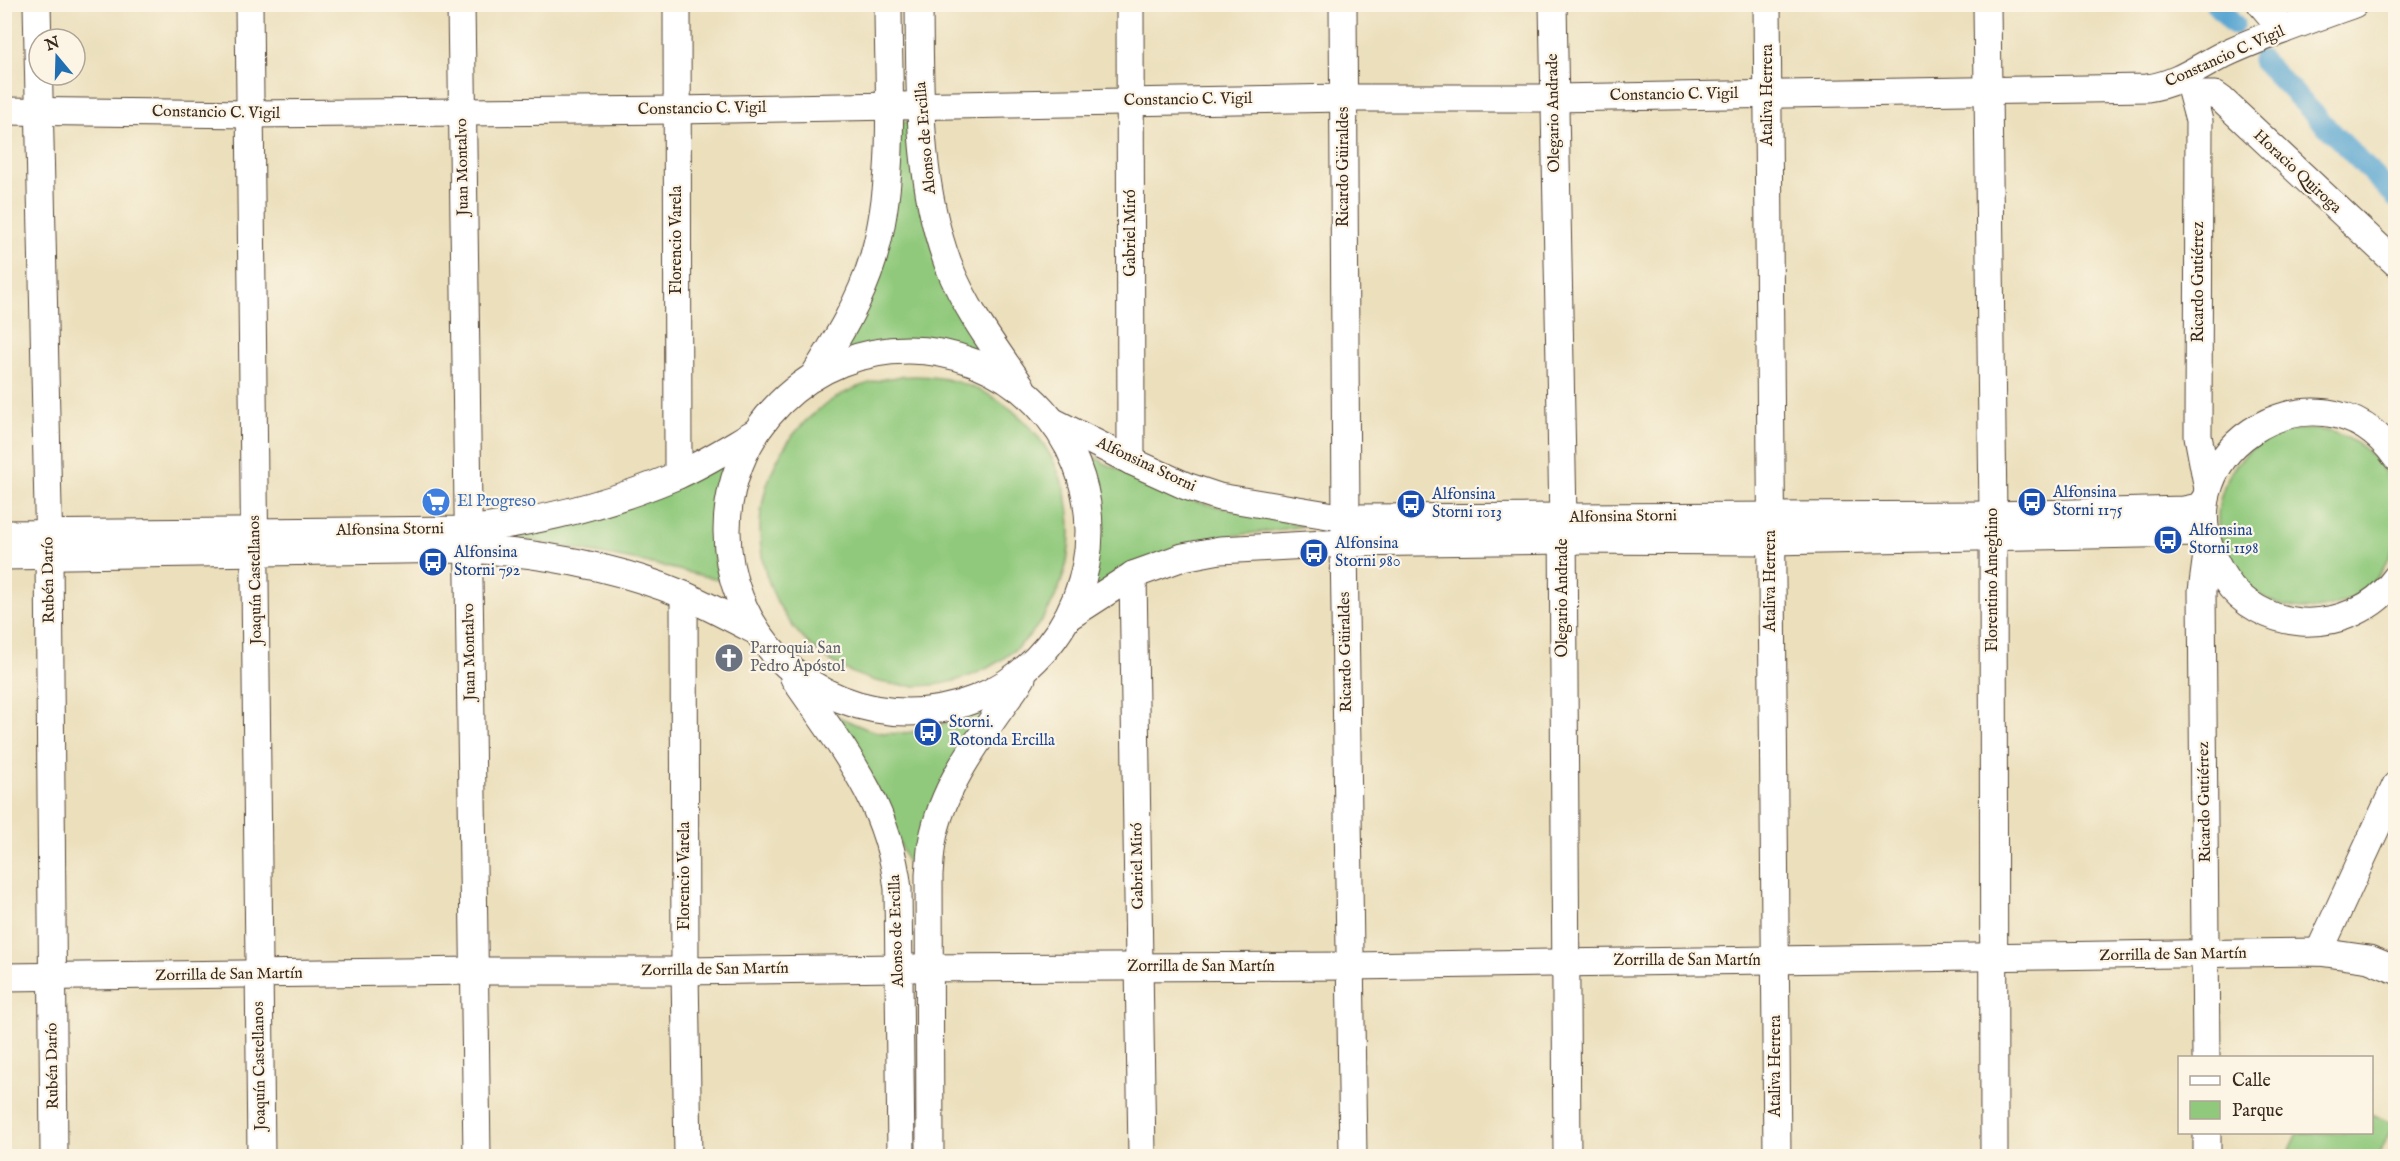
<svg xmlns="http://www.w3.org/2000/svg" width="2400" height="1161" viewBox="0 0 2400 1161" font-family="'IM FELL English',serif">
<rect width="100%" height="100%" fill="#fcf5e5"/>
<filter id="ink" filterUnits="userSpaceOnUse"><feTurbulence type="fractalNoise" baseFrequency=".0167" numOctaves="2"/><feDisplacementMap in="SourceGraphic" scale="12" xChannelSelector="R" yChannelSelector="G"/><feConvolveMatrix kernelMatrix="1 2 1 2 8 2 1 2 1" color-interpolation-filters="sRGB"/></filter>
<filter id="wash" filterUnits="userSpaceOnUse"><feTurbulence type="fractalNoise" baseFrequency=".008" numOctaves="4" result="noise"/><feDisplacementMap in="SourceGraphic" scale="24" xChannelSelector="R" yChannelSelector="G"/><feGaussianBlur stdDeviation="1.35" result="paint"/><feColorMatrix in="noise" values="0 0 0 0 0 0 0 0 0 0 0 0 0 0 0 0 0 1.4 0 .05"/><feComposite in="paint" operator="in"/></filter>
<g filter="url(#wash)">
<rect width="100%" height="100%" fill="#ebdfbc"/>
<g fill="#90c97c" stroke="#667a4d" stroke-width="1.5">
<path d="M909 121 958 312 981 355 940 342 887 344 833 356 899 124Z"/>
<circle cx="915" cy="531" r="155"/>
<circle cx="2308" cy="519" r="90"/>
<path d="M1076 443 1104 463 1192 501 1306 526 1209 539 1081 599C1108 540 1100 501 1076 443Z"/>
<path d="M730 462C713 503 707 538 721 580L644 562 495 534Z"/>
<path d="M993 704 922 866 908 865 886 806 833 714C844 719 856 725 867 729 909 744 955 718 993 704Z"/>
<path d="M2372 1114 2393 1124 2379 1156H2257L2264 1150 2287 1156 2298 1133 2372 1132Z"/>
</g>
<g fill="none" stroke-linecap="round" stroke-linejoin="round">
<g stroke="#58a6d1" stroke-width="21">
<path d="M2216 4 2234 24"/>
<path d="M2262 60 2396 198"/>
</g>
</g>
</g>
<g filter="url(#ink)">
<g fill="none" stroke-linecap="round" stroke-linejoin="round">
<g stroke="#554536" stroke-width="29">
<g id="minor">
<path d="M37 4 49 555 54 1156"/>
<path d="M249 4 261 1156"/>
<path d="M461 4 477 1156"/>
<path d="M677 4 678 475"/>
<path d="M919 4C920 91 917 181 948 264 965 308 994 347 1021 386"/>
<path d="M1130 4 1131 461"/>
<path d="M1343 4 1346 518 1344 543 1353 1156"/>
<path d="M1553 4 1563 518 1567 1156"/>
<path d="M1767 4 1777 1156"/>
<path d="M1987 4 1993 515 1994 1156"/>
<path d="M2261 4 2283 30"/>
<path d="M2187 76 2199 121 2198 436 2208 489"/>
<path d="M2193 95H2215L2222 100 2396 263"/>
<path d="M4 111 251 114 677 110 1344 98H1554L2147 88C2180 84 2202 64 2231 51 2271 33 2313 19 2354 4"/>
<circle cx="908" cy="531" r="181"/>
<path d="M813 377C837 339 860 302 873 259 897 177 888 89 888 4"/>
<path d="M1054 422 1131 461 1186 486 1219 497 1346 518 1993 515 2184 510 2199 507 2206 498"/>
<path d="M2396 457C2319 347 2145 458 2225 579 2241 604 2272 620 2301 622 2337 624 2375 609 2396 578"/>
<path d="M4 534 467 530C539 522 610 504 676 476 704 464 730 447 756 432"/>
<path d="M4 556 468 549C543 553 614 566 684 595 708 606 731 618 754 630"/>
<path d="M1133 575 1142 1156"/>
<path d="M684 596 685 971 688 1156"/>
<path d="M1068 617 1133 575 1183 557 1220 550 1344 543 1563 540 1770 541 2192 533 2206 536"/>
<path d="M794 678C842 748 888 802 898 889L901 1156"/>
<path d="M2319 952 2396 785"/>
<path d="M4 977 475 971H685L899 968 1351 966 2319 952 2369 959 2396 970"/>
<path d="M2206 1058 2202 591 2208 547"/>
<path d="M2207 1132V1156"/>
<path d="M930 1156 929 875C930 865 930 854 932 843 943 781 987 729 1022 678"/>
</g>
</g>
<use href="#minor" stroke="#fff" stroke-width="27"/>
</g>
</g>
<defs>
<g id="supermarket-disc" transform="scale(1.5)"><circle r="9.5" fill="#3f7fe0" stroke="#fcf5e5"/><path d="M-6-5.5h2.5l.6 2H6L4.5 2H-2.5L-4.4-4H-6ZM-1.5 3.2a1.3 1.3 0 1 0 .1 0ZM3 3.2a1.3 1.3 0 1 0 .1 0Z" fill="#fff"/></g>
<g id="bus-disc" transform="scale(1.5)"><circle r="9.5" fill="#1a4fb4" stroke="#fcf5e5"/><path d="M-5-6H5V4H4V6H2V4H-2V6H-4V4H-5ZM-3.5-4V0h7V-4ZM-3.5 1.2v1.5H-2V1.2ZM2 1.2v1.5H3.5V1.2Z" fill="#fff"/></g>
<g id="church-disc" transform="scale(1.5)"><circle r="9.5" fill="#6b7280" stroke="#fcf5e5"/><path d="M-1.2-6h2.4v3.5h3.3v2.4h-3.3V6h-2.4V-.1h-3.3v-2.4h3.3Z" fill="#fff"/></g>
</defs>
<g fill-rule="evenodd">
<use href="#supermarket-disc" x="436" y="502"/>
<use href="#bus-disc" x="2032" y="502"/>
<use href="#bus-disc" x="1411" y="504"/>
<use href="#bus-disc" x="2168" y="540"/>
<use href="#bus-disc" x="1314" y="553"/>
<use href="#bus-disc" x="433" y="562"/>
<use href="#church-disc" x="729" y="658"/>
<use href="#bus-disc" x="928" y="732"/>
</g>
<g text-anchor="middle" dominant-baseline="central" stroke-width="4.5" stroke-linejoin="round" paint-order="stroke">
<g font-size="16" fill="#3b2a1e" stroke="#fcf5e5">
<text transform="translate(2225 57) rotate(-24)">Constancio C. Vigil</text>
<text transform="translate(1674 95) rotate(-1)">Constancio C. Vigil</text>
<text transform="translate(1768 95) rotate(-90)">Ataliva Herrera</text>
<text transform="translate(1188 100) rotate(-1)">Constancio C. Vigil</text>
<text transform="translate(702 109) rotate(-1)">Constancio C. Vigil</text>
<text transform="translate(216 113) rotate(1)">Constancio C. Vigil</text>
<text transform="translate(1554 113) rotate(-91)">Olegario Andrade</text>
<text transform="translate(926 138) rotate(-95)">Alonso de Ercilla</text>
<text transform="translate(463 167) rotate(-91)">Juan Montalvo</text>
<text transform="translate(1344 167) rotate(-90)">Ricardo Güiraldes</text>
<text transform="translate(2297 172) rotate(43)">Horacio Quiroga</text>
<text transform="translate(1131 233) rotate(-90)">Gabriel Miró</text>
<text transform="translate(677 240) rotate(-90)">Florencio Varela</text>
<text transform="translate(2199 282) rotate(-90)">Ricardo Gutiérrez</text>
<text transform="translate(1146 465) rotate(25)">Alfonsina Storni</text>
<text transform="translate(1623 517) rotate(-1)">Alfonsina Storni</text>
<text transform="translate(390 530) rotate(-1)">Alfonsina Storni</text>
<text transform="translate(49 580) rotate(-91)">Rubén Darío</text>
<text transform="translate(256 580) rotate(-91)">Joaquín Castellanos</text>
<text transform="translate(1993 580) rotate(-90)">Florentino Ameghino</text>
<text transform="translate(1771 581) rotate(-90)">Ataliva Herrera</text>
<text transform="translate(1563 598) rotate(-90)">Olegario Andrade</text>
<text transform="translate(470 652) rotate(-91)">Juan Montalvo</text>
<text transform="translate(1346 652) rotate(-91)">Ricardo Güiraldes</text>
<text transform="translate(2205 802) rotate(-91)">Ricardo Gutiérrez</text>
<text transform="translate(1138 866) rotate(-91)">Gabriel Miró</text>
<text transform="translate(685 876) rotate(-90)">Florencio Varela</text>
<text transform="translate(897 931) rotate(-92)">Alonso de Ercilla</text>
<text transform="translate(2173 955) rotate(-1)">Zorrilla de San Martín</text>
<text x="1687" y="961">Zorrilla de San Martín</text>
<text x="1201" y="967">Zorrilla de San Martín</text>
<text transform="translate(715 970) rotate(-1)">Zorrilla de San Martín</text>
<text transform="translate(229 975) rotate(-1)">Zorrilla de San Martín</text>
<text transform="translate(53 1066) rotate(-91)">Rubén Darío</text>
<text transform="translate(260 1066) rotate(-91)">Joaquín Castellanos</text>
<text transform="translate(1776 1066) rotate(-90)">Ataliva Herrera</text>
</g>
<g font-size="16" fill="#164399" stroke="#fcf5e5" text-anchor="start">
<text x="2053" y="493">Alfonsina<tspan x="2053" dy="18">Storni 1175</tspan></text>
<text x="1432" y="495">Alfonsina<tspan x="1432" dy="18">Storni 1013</tspan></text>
<text x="2189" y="531">Alfonsina<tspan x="2189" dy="18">Storni 1198</tspan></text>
<text x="1335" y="544">Alfonsina<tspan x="1335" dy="18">Storni 980</tspan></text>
<text x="454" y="553">Alfonsina<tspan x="454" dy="18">Storni 792</tspan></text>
<text x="949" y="723">Storni.<tspan x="949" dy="18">Rotonda Ercilla</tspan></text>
</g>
<g font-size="16" fill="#366cbe" stroke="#fcf5e5" text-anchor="start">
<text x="457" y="502">El Progreso</text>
</g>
<g font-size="16" fill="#5b616d" stroke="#fcf5e5" text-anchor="start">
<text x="750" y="649">Parroquia San<tspan x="750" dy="18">Pedro Apóstol</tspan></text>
</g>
</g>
<rect width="2400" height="1161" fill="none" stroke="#fcf5e5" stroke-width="24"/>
<rect x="2178" y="1056" width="195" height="78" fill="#fcf5e5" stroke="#afa495" stroke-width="1.5"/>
<rect x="2190" y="1076" width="30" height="9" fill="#ffffff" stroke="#afa495" stroke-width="1.5"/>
<text x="2232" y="1086" font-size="18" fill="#3b2a1e">Calle</text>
<rect x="2190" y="1101" width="30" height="18" fill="#90c97c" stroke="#afa495" stroke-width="1.5"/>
<text x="2232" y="1116" font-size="18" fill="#3b2a1e">Parque</text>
<g transform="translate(57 57) rotate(341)"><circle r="28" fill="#fcf5e5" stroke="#afa495" stroke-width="1.5"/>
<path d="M0-4.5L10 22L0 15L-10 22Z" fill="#1f6fb2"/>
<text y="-9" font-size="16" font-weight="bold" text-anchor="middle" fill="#3b2a1e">N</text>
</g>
</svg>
